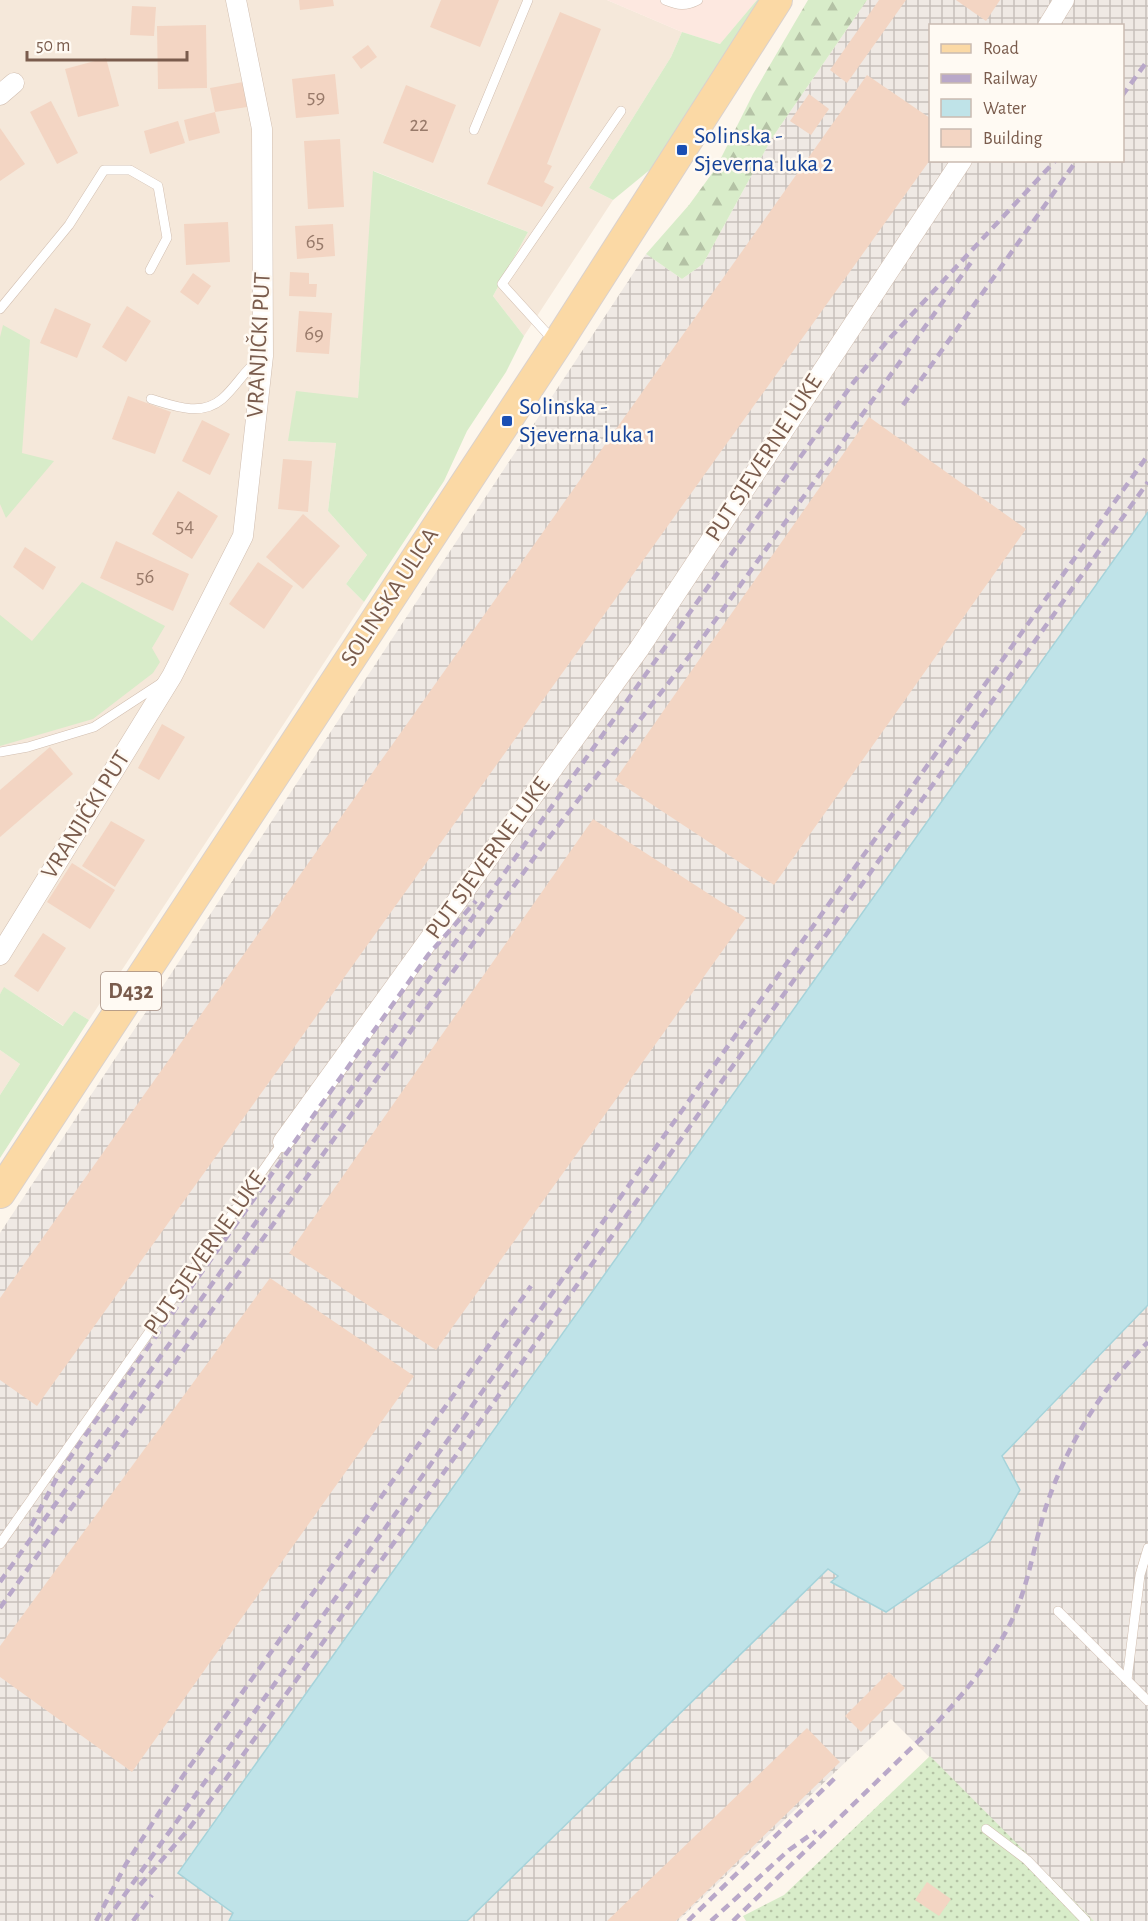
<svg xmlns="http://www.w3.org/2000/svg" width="1148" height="1921" viewBox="0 0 1148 1921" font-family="'Alegreya Sans',sans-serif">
<defs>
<pattern id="industrial-grid" width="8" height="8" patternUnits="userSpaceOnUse" patternTransform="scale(1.5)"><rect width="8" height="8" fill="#efe9e4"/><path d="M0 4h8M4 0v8" fill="none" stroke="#c7c0bb"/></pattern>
<pattern id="forest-firs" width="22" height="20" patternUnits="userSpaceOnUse" patternTransform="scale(1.5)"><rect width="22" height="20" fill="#d8ecc9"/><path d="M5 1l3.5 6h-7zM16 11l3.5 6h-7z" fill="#b4c2a5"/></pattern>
<pattern id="garden-dots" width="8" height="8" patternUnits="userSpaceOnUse" patternTransform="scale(1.5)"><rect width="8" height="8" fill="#d8ecc9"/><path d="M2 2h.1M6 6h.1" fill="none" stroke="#b4c2a5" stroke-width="1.8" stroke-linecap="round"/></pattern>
</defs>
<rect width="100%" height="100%" fill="#fdf6ec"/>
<g fill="#f5e8da">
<path d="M0 0H607L682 32 671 57 589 188 613 200 524 336 493 296 528 232 374 171 358 398 289 441 336 443 328 511 367 555 346 584 364 602 89 1020 74 1011 64 1026 5 988 0 994Z"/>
<path d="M0 1050 20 1064 0 1095Z"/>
</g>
<path fill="#fde8e0" d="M607 0H757L720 44 682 32Z"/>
<g fill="url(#industrial-grid)" fill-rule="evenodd">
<path d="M867 0H1148V512L178 1872 233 1914 229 1921H0V1233L646 254 682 279 703 264 772 138ZM930 26H1122V160H930Z"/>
<path d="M1148 1305V1921H1094L891 1719 678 1921H467L828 1569 838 1576 831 1582 1002 1457Z"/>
</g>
<g fill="#d8ecc9">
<path d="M757 0H760L652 168 613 200 589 188 671 57 682 32 720 44Z"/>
<path d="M373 171 528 232 493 296 524 336 506 372 467 431 444 481 364 602 346 584 367 555 328 511 336 443 288 441 296 391 358 398Z"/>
<path d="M3 325 30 340 22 453 54 461 6 518 0 504V337Z"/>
<path d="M82 582 165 626 152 648 160 662 153 673 93 719 0 746V615L32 641Z"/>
<path d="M4 987 63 1026 74 1011 89 1020 0 1158V1095L20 1064 0 1050V994Z"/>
</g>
<path fill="url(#forest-firs)" d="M808 0H867L772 138 703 264 682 279 646 254 689 205 716 168 753 94Z"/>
<path fill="url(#garden-dots)" d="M930 1756 1094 1921H746L743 1916 784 1895Z"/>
<path fill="#bfe3e8" stroke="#a5d3da" stroke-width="1.5" d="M1148 512V1305L1002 1456 1020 1490 990 1541 886 1612 831 1582 838 1576 828 1569 467 1921H229L233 1913 178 1873Z"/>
<g fill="#f3d5c3">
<path d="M299 0H333L334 6 300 10Z"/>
<path d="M441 0H499L480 47 430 27Z"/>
<path d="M879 0H906L847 83 830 70Z"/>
<path d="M956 0H1000L986 21Z"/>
<path d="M132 6 156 7 154 36 130 35Z"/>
<path d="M560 12 601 29 547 164 552 166 544 182 554 187 542 207 487 184Z"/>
<path d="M206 25 207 88 158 89 157 26Z"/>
<path d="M368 45 377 57 361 69 352 57Z"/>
<path d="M106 58 119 106 78 117 65 69Z"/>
<path d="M335 74 339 114 296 118 292 79Z"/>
<path d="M867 75 930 118V160L37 1406 0 1380V1298Z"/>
<path d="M243 82 247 107 215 112 220 133 189 141 184 120 215 112 210 88Z"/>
<path d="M406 85 456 105 433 163 383 143Z"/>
<path d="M809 94 829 109 811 135 790 121Z"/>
<path d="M51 101 78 153 57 164 30 112Z"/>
<path d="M178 121 185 143 150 154 144 131Z"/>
<path d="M0 128 25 164 0 181Z"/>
<path d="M340 139 344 207 308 209 304 141Z"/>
<path d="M228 222 230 262 186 265 184 224Z"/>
<path d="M333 224 335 256 297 259 295 226Z"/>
<path d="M290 272 309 273V284H317L316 297 289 296Z"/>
<path d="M193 273 211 286 198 305 180 292Z"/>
<path d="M127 306 151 321 126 362 102 347Z"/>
<path d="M55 308 91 324 77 358 40 343Z"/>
<path d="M299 311 332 313 329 354 296 352Z"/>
<path d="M128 396 171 412 155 454 112 439Z"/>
<path d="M869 417 1026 529 774 885 615 780Z"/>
<path d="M202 420 230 434 210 475 182 461Z"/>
<path d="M283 459 312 461 308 512 278 509Z"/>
<path d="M178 491 218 516 192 559 152 534Z"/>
<path d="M303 514 340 546 303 589 266 557Z"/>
<path d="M116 541 189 574 173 611 100 578Z"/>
<path d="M25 547 56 567 43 590 13 567Z"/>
<path d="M258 562 293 586 264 629 229 604Z"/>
<path d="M162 724 185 737 159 780 138 768Z"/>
<path d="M50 747 73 774 0 837V790Z"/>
<path d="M593 819 746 918 436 1350 289 1253Z"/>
<path d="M111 821 145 840 115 887 82 866Z"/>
<path d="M72 863 115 890 90 929 47 902Z"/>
<path d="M43 933 66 948 38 992 14 976Z"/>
<path d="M270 1278 414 1376 132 1772 0 1677V1646Z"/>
<path d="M889 1672 905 1688 861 1732 845 1716Z"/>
<path d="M807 1728 840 1762 676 1921H607Z"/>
<path d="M927 1882 951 1899 939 1916 915 1900Z"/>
</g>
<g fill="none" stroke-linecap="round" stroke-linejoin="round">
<g stroke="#d1beb0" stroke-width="10">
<g id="service">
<path d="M665 0C678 5 685 7 698 0"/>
<path d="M474 130 528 0"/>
<path d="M0 309 69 225 104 170H130L158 186 167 238 150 270"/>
<path d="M553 340 502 284 621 111"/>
<path d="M151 399C174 406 201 417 222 399 237 386 245 369 261 358"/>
<path d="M0 752 28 747 94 727 163 682"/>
<path d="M0 1544 283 1142"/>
<path d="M1058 1611 1148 1701"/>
<path d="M1127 1680 1140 1575 1148 1548"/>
<path d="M986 1829 1027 1860 1086 1921"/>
</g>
</g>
<g stroke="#d1beb0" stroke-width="21">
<g id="minor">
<path d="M1048 26 1064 0"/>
<path d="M0 95 14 83"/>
<path d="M0 955 172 676 243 536 263 356 262 129 236 0"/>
<path d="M283 1142 639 649 962 160"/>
</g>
</g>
<g stroke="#dad1cd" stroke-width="32">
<path id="primary" d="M0 1193 557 344 777 0"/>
</g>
<use href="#service" stroke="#fff" stroke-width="9"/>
<use href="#minor" stroke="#fff" stroke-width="20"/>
<use href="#primary" stroke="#fbd9a5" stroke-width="30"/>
<g stroke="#b9a8c9" stroke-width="4.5" stroke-dasharray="9 6" stroke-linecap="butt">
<path d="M1122 96 1148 60"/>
<path d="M903 405 1077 160"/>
<path d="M31 1526 60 1472 94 1423 428 955 476 901"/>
<path d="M0 1582 853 383 888 340 1056 160"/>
<path d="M0 1608 541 848 694 650 972 261"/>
<path d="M140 1885 188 1830 223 1783 1148 482"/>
<path d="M96 1921 126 1864 183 1776 531 1286"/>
<path d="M106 1921 1148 455"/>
<path d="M133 1921 152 1895"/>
<path d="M688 1921 836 1777"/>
<path d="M711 1921 789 1850 816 1831"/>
<path d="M733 1921 931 1729C961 1697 990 1663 1010 1624 1030 1585 1034 1539 1049 1498 1070 1440 1104 1385 1148 1342"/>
</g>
</g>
<g fill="#1a4fb4" stroke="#fffaf3" stroke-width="2">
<rect x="676" y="144" width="12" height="12" rx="3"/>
<rect x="501" y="415" width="12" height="12" rx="3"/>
</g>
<g text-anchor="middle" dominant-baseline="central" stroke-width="5" stroke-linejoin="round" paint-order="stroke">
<g font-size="21" fill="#987a6a">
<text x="316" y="96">59</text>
<text x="419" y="124">22</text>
<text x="315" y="241">65</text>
<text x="314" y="333">69</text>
<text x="185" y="525">54</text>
<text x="145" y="576">56</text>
</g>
<rect fill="#fffaf3" stroke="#a28b7f" stroke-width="1.5" x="101" y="972" width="60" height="38" rx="4.5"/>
<g font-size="22" font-weight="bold" fill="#7a5c4d">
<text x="131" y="991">D432</text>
</g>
<g font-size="24" fill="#164399" stroke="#fffaf3" text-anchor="start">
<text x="694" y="136">Solinska -<tspan x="694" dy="28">Sjeverna luka 2</tspan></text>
<text x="519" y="407">Solinska -<tspan x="519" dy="28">Sjeverna luka 1</tspan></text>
</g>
<g font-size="24" fill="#7a5c4d" stroke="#fffaf3">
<text transform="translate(259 345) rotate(-87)">VRANJIČKI PUT</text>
<text transform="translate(764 458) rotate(-57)">PUT SJEVERNE LUKE</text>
<text transform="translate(390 597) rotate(-57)">SOLINSKA ULICA</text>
<text transform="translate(86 815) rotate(-58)">VRANJIČKI PUT</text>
<text transform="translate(488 858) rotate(-54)">PUT SJEVERNE LUKE</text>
<text transform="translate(205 1253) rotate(-55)">PUT SJEVERNE LUKE</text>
</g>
</g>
<rect x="929" y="24" width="195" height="138" fill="#fffaf3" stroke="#cabbb1" stroke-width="1.5"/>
<rect x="941" y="44" width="30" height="9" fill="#fbd9a5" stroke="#cabbb1" stroke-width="1.5"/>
<text x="983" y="54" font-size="18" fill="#7a5c4d">Road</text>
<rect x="941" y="74" width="30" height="9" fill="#b9a8c9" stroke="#cabbb1" stroke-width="1.5"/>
<text x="983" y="84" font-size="18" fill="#7a5c4d">Railway</text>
<rect x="941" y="99" width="30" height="18" fill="#bfe3e8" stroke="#cabbb1" stroke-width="1.5"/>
<text x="983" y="114" font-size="18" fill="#7a5c4d">Water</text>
<rect x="941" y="129" width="30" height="18" fill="#f3d5c3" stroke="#cabbb1" stroke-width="1.5"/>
<text x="983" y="144" font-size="18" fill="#7a5c4d">Building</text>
<path d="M27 51v9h160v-9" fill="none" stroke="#7a5c4d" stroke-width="3"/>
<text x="36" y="51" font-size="18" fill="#7a5c4d" stroke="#fffaf3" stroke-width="4.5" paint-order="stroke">50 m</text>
</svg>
